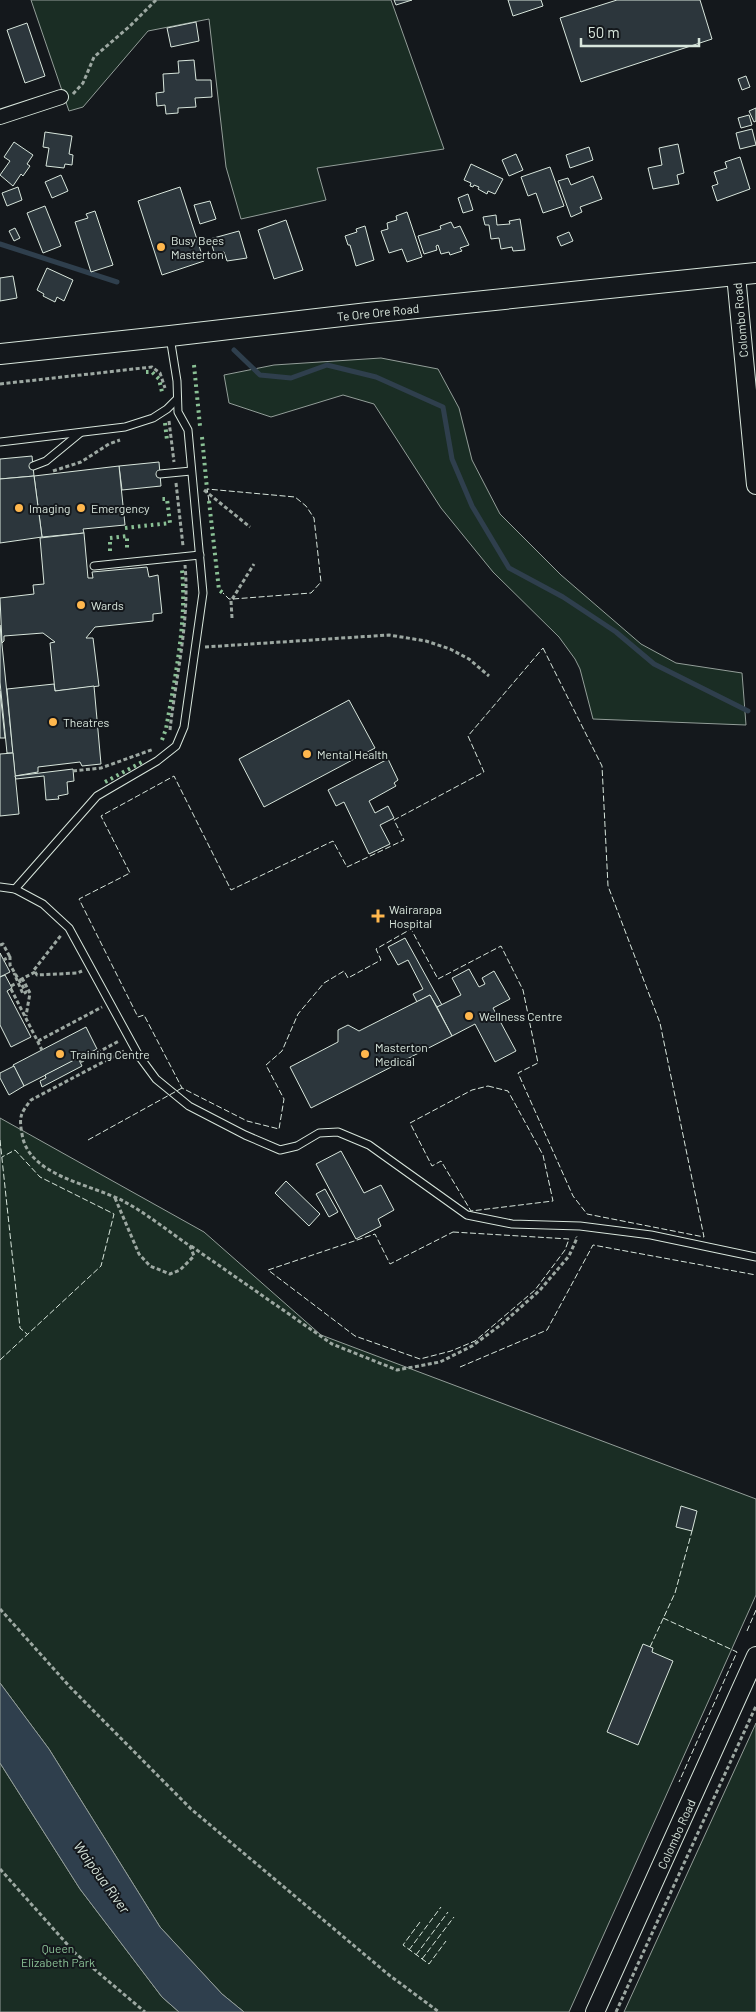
<svg xmlns="http://www.w3.org/2000/svg" width="756" height="2012" viewBox="0 0 756 2012" font-family="Barlow,sans-serif">
<rect width="100%" height="100%" fill="#14181c"/>
<g fill="#1a2d24" stroke="#939e99">
<path d="M31 0H391L444 149 317 168 326 200 241 219 226 167 209 19 148 31 83 107 69 111Z"/>
<path d="M381 358 438 369 459 408 472 460 500 514 561 575 641 644 676 663 742 673 746 725 593 719 580 669 575 659 559 637 493 572 441 508 374 404 343 395 271 417 229 403 224 375 274 365Z"/>
<path d="M0 1118 204 1232 321 1335 756 1499V1595L569 2012H244L222 1994 160 1927 49 1749 0 1683Z"/>
<path d="M756 1723V2012H624Z"/>
<path d="M0 1763 80 1889 162 1997 179 2012H0Z"/>
</g>
<path fill="#2f3f4d" stroke="#939e99" d="M0 1683 49 1749 160 1927 222 1994 244 2012H179L162 1997 80 1889 0 1763Z"/>
<g fill="none" stroke-linecap="round" stroke-linejoin="round">
<g stroke="#2f3f4d" stroke-width="5">
<path d="M0 244 117 282"/>
<path d="M234 350 260 375 291 378 327 365 376 377 443 407 452 459 472 506 509 568 563 597 616 632 654 664 748 711"/>
</g>
</g>
<g fill="#2c363c" stroke="#d8e6dc">
<path d="M394 0H412L396 5Z"/>
<path d="M508 0H541L543 6 513 16Z"/>
<path d="M617 0H700L712 39 581 82 560 18Z"/>
<path d="M196 22 199 41 171 47 167 28Z"/>
<path d="M27 23 45 76 25 83 7 30Z"/>
<path d="M194 60 196 80H211L212 97 195 98 196 107 178 108V113L166 114 165 105 157 106 156 93 164 92 163 74 179 73 178 61Z"/>
<path d="M746 76 750 87 742 90 738 79Z"/>
<path d="M756 108V121L754 122 749 111Z"/>
<path d="M749 115 752 125 741 128 738 118Z"/>
<path d="M752 129 756 145 740 149 736 133Z"/>
<path d="M45 132 72 136 69 154 73 155 72 165 65 164 64 168 46 166 49 148 43 147Z"/>
<path d="M14 142 33 155 27 164 30 166 23 176 21 174 13 186 0 175 10 161 4 157Z"/>
<path d="M678 144 684 173 677 175 679 184 653 189 648 168 662 165 659 148Z"/>
<path d="M589 147 593 160 570 168 566 155Z"/>
<path d="M516 154 523 170 509 176 502 160Z"/>
<path d="M740 157 750 189 717 201 712 186 718 184 714 172 727 168 725 162Z"/>
<path d="M471 164 503 179 495 194 488 191 487 194 478 189 479 187 474 185 473 187 470 186 471 183 464 180Z"/>
<path d="M550 167 564 206 543 213 536 193 528 196 521 177Z"/>
<path d="M61 175 68 191 52 198 45 182Z"/>
<path d="M593 176 602 199 580 207 582 212 571 217 558 181 568 178 571 185Z"/>
<path d="M18 187 22 200 7 206 2 193Z"/>
<path d="M180 187 204 261 162 275 138 201Z"/>
<path d="M468 194 473 210 463 213 458 198Z"/>
<path d="M210 201 216 219 200 224 194 205Z"/>
<path d="M45 206 61 246 43 253 27 213Z"/>
<path d="M95 211 113 265 91 272 75 222 88 218 86 214Z"/>
<path d="M407 212 422 257 407 262 402 249 389 253 381 231 388 229 387 223 397 220 396 216Z"/>
<path d="M496 215 497 225 510 224 509 221 520 219 525 250 513 251 512 247 501 249 499 238 491 239 489 225H485L483 217Z"/>
<path d="M286 220 303 270 274 279 258 230Z"/>
<path d="M451 222 454 228 460 226 469 245 460 248 462 251 450 255 449 252 441 254 438 245 436 246 437 250 424 254 418 236 441 229 440 226Z"/>
<path d="M365 226 374 260 356 266 350 245H348L345 236 357 232 356 229Z"/>
<path d="M15 228 20 238 14 241 9 231Z"/>
<path d="M239 231 247 258 227 261 224 252 215 255 210 239Z"/>
<path d="M569 232 573 241 561 246 557 237Z"/>
<path d="M47 268 73 280 64 301 57 297 55 302 43 296 44 294 37 290Z"/>
<path d="M13 276 17 298 0 301V278Z"/>
<path d="M32 456 34 476 0 479V459Z"/>
<path d="M159 462 161 486 122 490 119 466Z"/>
<path d="M119 466 125 525 83 529 84 533 42 537 34 476Z"/>
<path d="M34 476 42 537 0 543V479Z"/>
<path d="M84 533 88 578H93L92 572 147 567 149 577 158 575 162 613 153 614V621L95 627 86 638H93L99 686 55 691 50 643 55 642 43 633 4 636V641L2 643 0 598 34 594 33 585 44 584 40 538Z"/>
<path d="M0 625 13 753H7L0 682Z"/>
<path d="M54 684 55 691 94 686 101 764 82 766 80 762 38 767V772L15 776 7 689Z"/>
<path d="M0 691 5 738H0Z"/>
<path d="M349 700 375 748 264 807 239 759Z"/>
<path d="M13 753 19 814 0 816V754Z"/>
<path d="M388 759 398 780 394 783 396 786 369 801 375 813 388 806 394 818 380 825 390 844 369 854 344 802 336 806 328 790Z"/>
<path d="M73 769 74 781 67 782 68 794 58 796 59 799 46 800 44 776 16 779 15 776Z"/>
<path d="M405 938 442 1005 437 1007 430 995 417 1002 413 994 423 989 408 960 398 965 388 947Z"/>
<path d="M0 953 10 972 0 977Z"/>
<path d="M469 969 479 987 485 984 482 978 494 971 510 999 493 1008 516 1051 495 1062 475 1024 452 1036 437 1007 461 995 452 978Z"/>
<path d="M5 975 12 988 7 991 31 1037 11 1047 0 1025V977Z"/>
<path d="M430 995 452 1036 311 1108 290 1067 338 1042V1030L348 1025 359 1031Z"/>
<path d="M86 1027 97 1049 24 1086 13 1065Z"/>
<path d="M78 1058 82 1066 42 1087 40 1081 46 1078 45 1075Z"/>
<path d="M14 1066 24 1086 9 1095 0 1078V1073Z"/>
<path d="M341 1151 364 1193 381 1185 394 1210 378 1219 381 1226 356 1239 316 1164Z"/>
<path d="M286 1181 320 1214 309 1226 275 1193Z"/>
<path d="M325 1189 338 1212 329 1217 316 1194Z"/>
<path d="M681 1506 697 1511 692 1531 676 1527Z"/>
<path d="M643 1644 653 1648 652 1652 673 1661 638 1745 607 1732Z"/>
</g>
<g fill="none" stroke-linecap="round" stroke-linejoin="round">
<g stroke="#d8e6dc" stroke-width="9">
<g id="service">
<path d="M0 442 125 427 153 418 167 409 176 400"/>
<path d="M33 466 46 461 80 433"/>
<path d="M160 474 191 471"/>
<path d="M94 566 200 555"/>
<path d="M0 887 15 889 43 904 69 928 139 1056 156 1079 189 1106 245 1135 280 1150 297 1146 319 1133 338 1132 369 1145 467 1215 512 1224 580 1226 651 1235 756 1257"/>
<path d="M15 889 97 796 157 761 176 746 184 727 203 593 188 430 178 412 177 381 170 337"/>
</g>
</g>
<g stroke="#d8e6dc" stroke-width="16">
<path id="minor" d="M0 117 61 97"/>
</g>
<g stroke="#d8e6dc" stroke-width="20">
<g id="tertiary">
<path d="M736 275 756 485"/>
<path d="M595 2012 756 1656"/>
</g>
</g>
<g stroke="#d8e6dc" stroke-width="22">
<path id="secondary" d="M0 354 170 336 368 313 756 273"/>
</g>
<g stroke="#9da8a2" stroke-width="3" stroke-dasharray="4 2.5" stroke-linecap="butt">
<path d="M73 94 83 83 94 57 130 26 156 0"/>
<path d="M0 384 152 367 160 373 165 388"/>
<path d="M169 421 174 462"/>
<path d="M53 471 81 462 109 444 120 440"/>
<path d="M176 483 183 546"/>
<path d="M204 490 250 527"/>
<path d="M232 618 231 601 254 564"/>
<path d="M205 647 389 635 426 641 450 649 469 659 489 676"/>
<path d="M170 730C176 675 190 621 185 565"/>
<path d="M73 771 101 768 154 749"/>
<path d="M0 945 3 944 10 957"/>
<path d="M3 960 10 957V965L26 992 23 994 14 973"/>
<path d="M35 972 37 975 77 973 82 971"/>
<path d="M22 978 30 993 26 1016"/>
<path d="M20 980 35 972 34 970 62 934"/>
<path d="M11 986 17 983"/>
<path d="M11 989 42 1050"/>
<path d="M38 1041 102 1007"/>
<path d="M80 1062 119 1041"/>
<path d="M115 1198 139 1254 150 1266 170 1274 180 1270 194 1256 190 1246C168 1231 146 1213 123 1201 91 1184 28 1176 22 1134 19 1117 20 1114 31 1100L124 1051"/>
<path d="M191 1246 332 1344 397 1370 440 1362 472 1346 502 1324 540 1290 569 1256 577 1238 576 1237"/>
<path d="M0 1609 70 1687 191 1809 389 1975 439 2012"/>
<path d="M0 1869 75 1953 145 2012"/>
<path d="M616 2012 756 1706"/>
</g>
<use href="#service" stroke="#14181c" stroke-width="7"/>
<use href="#minor" stroke="#14181c" stroke-width="14"/>
<use href="#tertiary" stroke="#14181c" stroke-width="18"/>
<use href="#secondary" stroke="#14181c" stroke-width="20"/>
<g stroke="#8ac095" stroke-width="4" stroke-dasharray="2.5 4" stroke-linecap="butt">
<path d="M194 365 200 426"/>
<path d="M146 372H152L159 379 162 392"/>
<path d="M165 423 167 440"/>
<path d="M202 437 207 489"/>
<path d="M209 501 219 590 223 593"/>
<path d="M125 528 170 523 167 499H162"/>
<path d="M110 551V538L127 536V551"/>
<path d="M162 740 166 729C175 677 187 622 182 570"/>
<path d="M105 782 144 761"/>
</g>
<g stroke="#d8e6dc" stroke-width="1" stroke-dasharray="6 2.5" stroke-linecap="butt">
<path d="M209 501 207 489 295 497 306 506 314 518 321 582 311 593 233 599H229L223 593"/>
<path d="M543 648 602 766 608 886 660 1023 704 1237 587 1214 573 1196 518 1073 538 1063 523 990 501 946 438 979 411 929 376 949 381 960 348 978 344 971 324 983 298 1014 282 1051 266 1065 284 1099 279 1129 247 1121 182 1088 144 1015 138 1017 79 899 130 873 101 816 174 776 231 890 333 841 347 867 404 840 394 820 484 772 468 736Z"/>
<path d="M488 1086 508 1091 543 1155 553 1201 471 1211 441 1161 432 1166 410 1123 472 1090Z"/>
<path d="M0 1140 20 1328 27 1334"/>
<path d="M88 1140 182 1088"/>
<path d="M453 1232 569 1239 565 1250 535 1290 475 1341 451 1351 420 1359 355 1336 268 1270 375 1234 390 1264Z"/>
<path d="M0 1360 101 1266 114 1214 40 1177 15 1150 2 1157"/>
<path d="M460 1367 547 1330 593 1245 756 1275"/>
<path d="M663 1618 737 1652 679 1782"/>
<path d="M747 1631 756 1610"/>
<path d="M650 1647 675 1593 692 1531"/>
<path d="M420 1922 403 1945 429 1964 446 1941"/>
<path d="M409 1950 441 1907"/>
<path d="M416 1955 448 1912"/>
<path d="M422 1959 454 1917"/>
</g>
</g>
<g fill="#ffb74d" stroke="#14181c" stroke-width="2">
<circle cx="161" cy="247" r="5"/>
<circle cx="19" cy="508" r="5"/>
<circle cx="81" cy="508" r="5"/>
<circle cx="81" cy="605" r="5"/>
<circle cx="53" cy="722" r="5"/>
<circle cx="307" cy="754" r="5"/>
<path d="M375.5 908.5h5v5h5v5h-5v5h-5v-5h-5v-5h5z"/>
<circle cx="469" cy="1016" r="5"/>
<circle cx="60" cy="1054" r="5"/>
<circle cx="365" cy="1054" r="5"/>
</g>
<g text-anchor="middle" dominant-baseline="central" stroke-width="4" stroke-linejoin="round" paint-order="stroke">
<g font-size="12" fill="#d8e6dc" stroke="#14181c" text-anchor="start">
<text x="171" y="240">Busy Bees<tspan x="171" dy="14">Masterton</tspan></text>
<text x="29" y="508">Imaging</text>
<text x="91" y="508">Emergency</text>
<text x="91" y="605">Wards</text>
<text x="63" y="722">Theatres</text>
<text x="317" y="754">Mental Health</text>
<text x="389" y="909">Wairarapa<tspan x="389" dy="14">Hospital</tspan></text>
<text x="479" y="1016">Wellness Centre</text>
<text x="375" y="1047">Masterton<tspan x="375" dy="14">Medical</tspan></text>
<text x="70" y="1054">Training Centre</text>
</g>
<g font-size="12" fill="#d8e6dc" stroke="#14181c">
<text transform="translate(378 312) rotate(-6)">Te Ore Ore Road</text>
<text transform="translate(740 320) rotate(-95)">Colombo Road</text>
<text transform="translate(676 1834) rotate(-66)">Colombo Road</text>
</g>
<g font-size="12" fill="#8ac095" stroke="#14181c">
<text x="58" y="1948">Queen<tspan x="58" dy="14">Elizabeth Park</tspan></text>
</g>
<g font-size="14" font-style="italic" fill="#d8e6dc" stroke="#14181c">
<text transform="translate(102 1877) rotate(54)">Waipōua River</text>
</g>
</g>
<path d="M581 38v8h118v-8" fill="none" stroke="#d8e6dc" stroke-width="2.5"/>
<text x="588" y="38" font-size="15" fill="#d8e6dc" stroke="#14181c" stroke-width="4" paint-order="stroke">50 m</text>
</svg>
